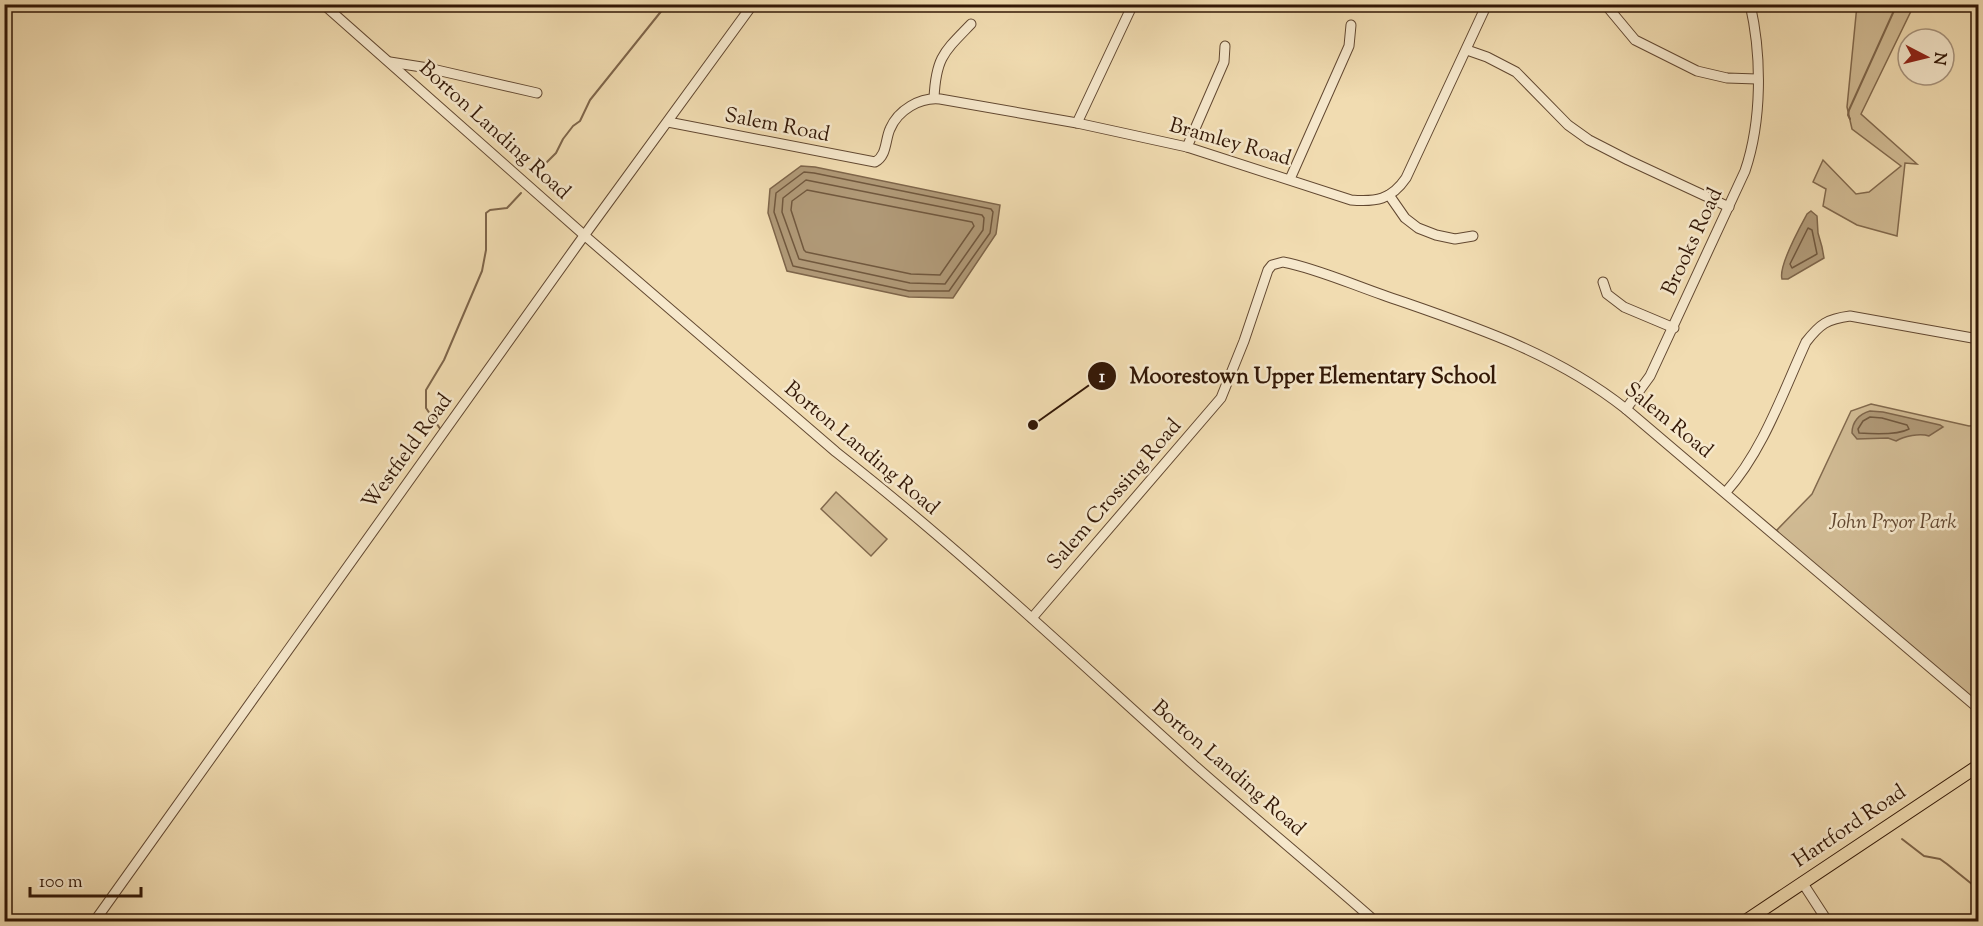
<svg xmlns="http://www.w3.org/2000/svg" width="1983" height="926" viewBox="0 0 1983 926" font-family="'Sorts Mill Goudy',serif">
<rect width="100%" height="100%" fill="#f1dcb1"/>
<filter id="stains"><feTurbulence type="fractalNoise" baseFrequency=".00333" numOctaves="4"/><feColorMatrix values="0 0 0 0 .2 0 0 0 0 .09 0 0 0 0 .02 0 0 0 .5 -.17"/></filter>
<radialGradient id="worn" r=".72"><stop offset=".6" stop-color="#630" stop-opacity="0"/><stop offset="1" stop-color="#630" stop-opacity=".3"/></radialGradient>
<g fill="#d1bb94" stroke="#82694d" stroke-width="1.5">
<path d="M1857 5H1914L1861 114 1917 164 1905 163 1897 236 1857 225 1823 206 1826 189 1813 182 1823 160 1856 194 1869 192 1901 166 1852 129 1847 107Z"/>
<path d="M1871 404 1969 426 1978 425V711L1773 534 1812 494 1851 411Z"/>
<path d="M836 492 887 539 871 556 821 509Z"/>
</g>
<g fill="#b09977" stroke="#7e654a" stroke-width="1.5">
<path d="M801 166 815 167 1000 205 996 234 953 298 909 297 787 271 768 213 770 189Z"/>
<path d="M1811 211 1817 216 1818 233 1822 247 1824 258 1788 279H1782C1778 266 1800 227 1807 214Z"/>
<path d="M1870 411 1883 412 1940 425 1943 427 1929 436C1920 433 1904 436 1896 441L1888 438 1857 439 1852 433C1852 422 1859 414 1870 411Z"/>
</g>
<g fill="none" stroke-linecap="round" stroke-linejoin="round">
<g stroke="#71583e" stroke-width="1.5">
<path d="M804 172 814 173 991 209 993 212 990 233 949 291H909L793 266 774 212 776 193Z"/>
<path d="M806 180 982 215 984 218 983 230 945 284 910 283 799 259 782 212 783 198Z"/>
<path d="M807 190 972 222 974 226 940 275 911 274 806 252 804 250 791 210 792 201Z"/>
<path d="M1808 228 1812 230 1817 254 1792 268 1790 264Z"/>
<path d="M1870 417 1882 418 1907 425 1909 429C1898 435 1873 434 1859 433L1858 429 1863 421Z"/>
</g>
<g stroke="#7e654a" stroke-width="2">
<path d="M1850 119 1848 115 1849 110 1897 4"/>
<path d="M535 174 556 153 563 139 573 126 580 121 590 100 667 4"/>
<path d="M441 430 426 408V390L444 360 482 271 486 250V213L490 210 507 208 521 193"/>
<path d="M1902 839 1924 856 1940 859 1947 864 1978 889"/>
</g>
<g stroke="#624831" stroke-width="11">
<g id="minor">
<path d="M323 4 584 235 836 452C961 550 1076 659 1194 765 1254 818 1316 869 1376 922"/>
<path d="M1605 4 1635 40 1697 71 1727 78 1757 79"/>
<path d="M1467 50 1487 57 1516 72 1568 125 1589 140 1628 160 1729 207"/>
<path d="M390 62 428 68 537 93"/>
<path d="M934 98C936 57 944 52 971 24"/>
<path d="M668 122 875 162C887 156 885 140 890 129 898 110 920 97 940 99L1077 123 1187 147 1351 200C1376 202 1391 200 1406 178L1487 4"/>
<path d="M1077 123 1133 4"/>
<path d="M1187 147 1224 62 1225 46"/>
<path d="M1290 179 1349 46 1351 25"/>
<path d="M1389 195 1405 218 1418 228 1436 235 1455 239 1473 236"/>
<path d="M1603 282 1607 294 1624 307 1674 328"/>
<path d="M1626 409 1650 376 1745 171C1762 121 1762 56 1750 4"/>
<path d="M1726 492C1763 451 1783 392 1806 342 1820 324 1827 319 1850 316L1978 339"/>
<path d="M1032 618 1221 398 1244 341 1268 270 1272 265 1283 262C1315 268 1351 284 1383 295 1469 325 1553 351 1626 409L1978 708"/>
<path d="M1802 882 1828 922"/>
<path d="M94 922 578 244 753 4"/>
</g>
</g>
<g stroke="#321706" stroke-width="14">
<path id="major" d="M1744 922 1978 766"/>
</g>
<use href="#minor" stroke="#f6e8cc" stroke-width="9"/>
<use href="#major" stroke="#f1dcb1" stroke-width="12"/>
</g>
<g text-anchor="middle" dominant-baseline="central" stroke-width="5" stroke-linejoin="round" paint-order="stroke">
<g font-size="21" fill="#321706" stroke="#f6e8cc">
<text transform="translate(777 126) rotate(11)">Salem Road</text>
<text transform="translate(494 131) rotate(42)">Borton Landing Road</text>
<text transform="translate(1230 143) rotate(16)">Bramley Road</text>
<text transform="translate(1693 242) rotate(-65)">Brooks Road</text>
<text transform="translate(1668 421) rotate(39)">Salem Road</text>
<text transform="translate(861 449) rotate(40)">Borton Landing Road</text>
<text transform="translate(408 452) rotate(-54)">Westfield Road</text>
<text transform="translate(1115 495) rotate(-49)">Salem Crossing Road</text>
<text transform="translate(1228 769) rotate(41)">Borton Landing Road</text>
<text transform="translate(1850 827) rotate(-34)">Hartford Road</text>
</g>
<g font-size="21" font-style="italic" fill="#624831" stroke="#f6e8cc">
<text x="1893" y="523">John Pryor Park</text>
</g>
</g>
<path fill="none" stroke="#321706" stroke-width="2" d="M1033 425L1102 376"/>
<g fill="#321706" stroke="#f6e8cc" stroke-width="2">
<circle cx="1033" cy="425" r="6"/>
<circle cx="1102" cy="376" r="15"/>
</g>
<g font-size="18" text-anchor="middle" font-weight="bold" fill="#fff">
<text x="1102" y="382">1</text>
</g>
<g font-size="22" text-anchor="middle" font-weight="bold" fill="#321706" stroke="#f6e8cc" stroke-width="5" stroke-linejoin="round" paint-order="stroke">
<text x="1313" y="383">Moorestown Upper Elementary School</text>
</g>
<rect width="1983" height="926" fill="none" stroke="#f1dcb1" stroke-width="24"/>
<rect x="6" y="6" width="1971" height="914" fill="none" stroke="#321706" stroke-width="3"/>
<rect x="12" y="12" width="1959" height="902" fill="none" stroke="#321706" stroke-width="1.5"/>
<g transform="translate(1926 57) rotate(97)"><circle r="28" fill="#f6e8cc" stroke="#a8947d" stroke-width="1.5"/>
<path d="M0-4.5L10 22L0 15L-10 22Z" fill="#8f2418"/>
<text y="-9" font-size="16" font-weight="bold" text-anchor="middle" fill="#321706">N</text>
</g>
<path d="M30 887v9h111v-9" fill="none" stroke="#321706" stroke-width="3"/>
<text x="39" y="887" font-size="18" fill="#321706" stroke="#f6e8cc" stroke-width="4.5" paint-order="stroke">100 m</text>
<rect width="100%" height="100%" filter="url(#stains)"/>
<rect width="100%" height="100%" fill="url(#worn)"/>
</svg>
